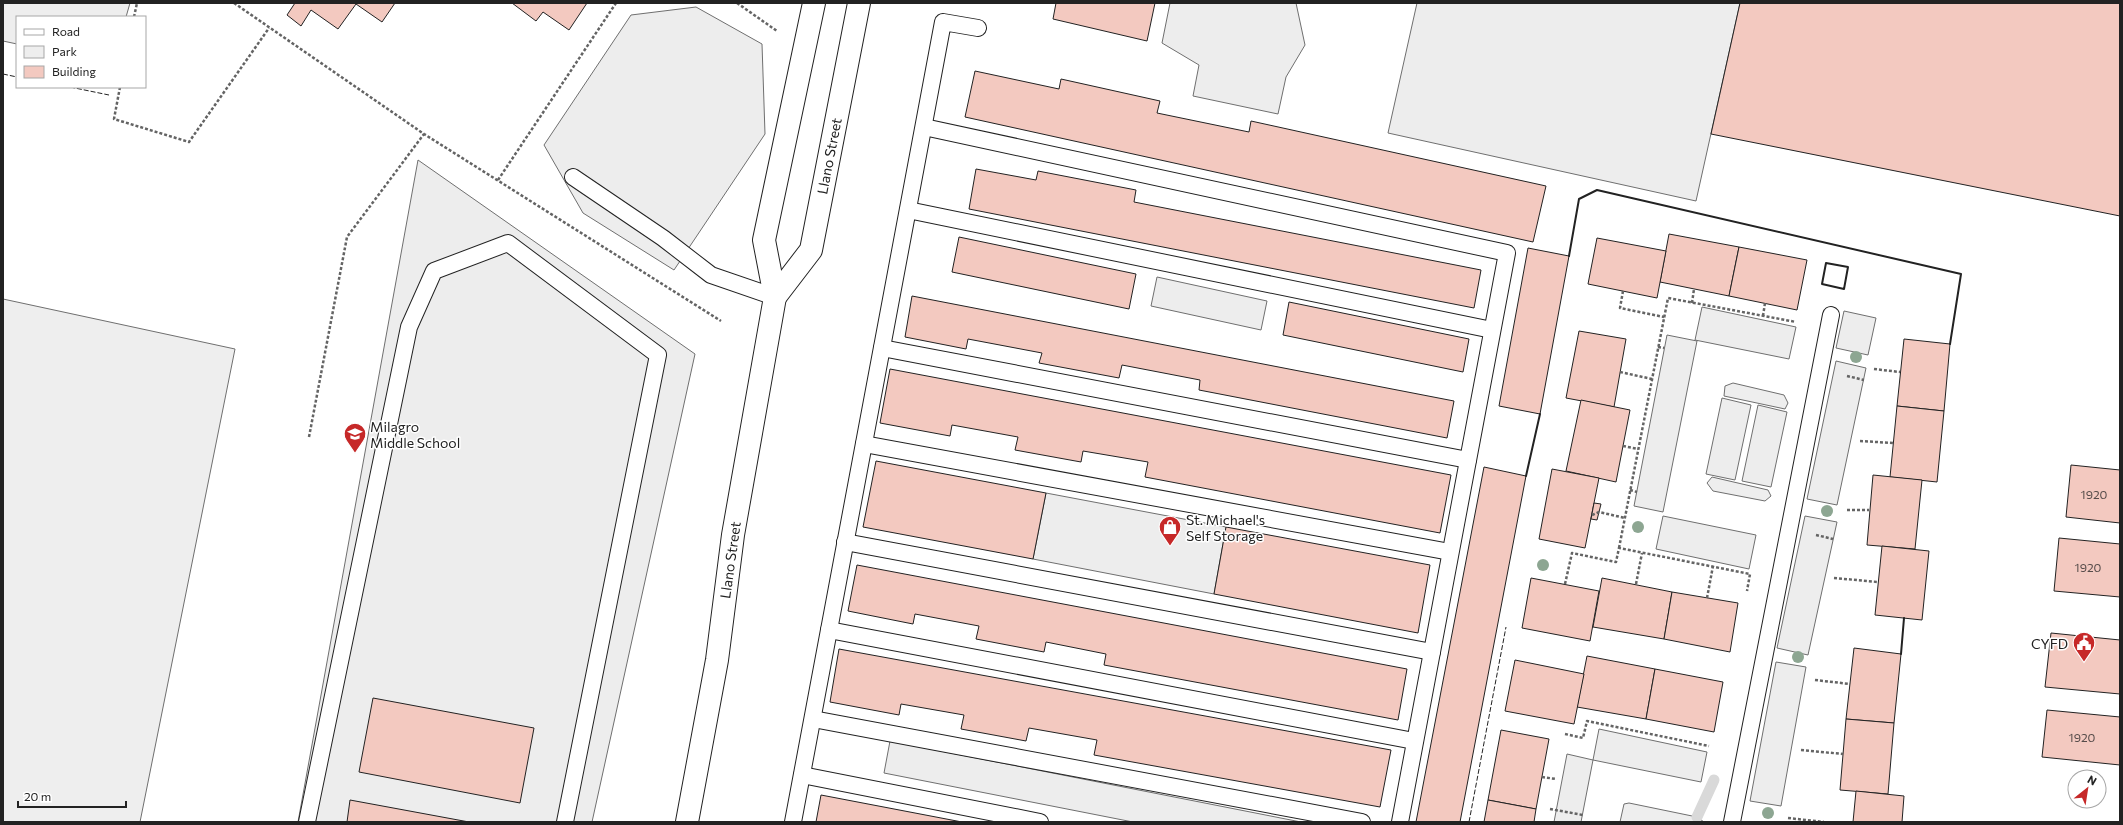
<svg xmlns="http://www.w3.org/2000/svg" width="2123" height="825" viewBox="0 0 2123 825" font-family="Commissioner,sans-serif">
<rect width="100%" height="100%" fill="#fff"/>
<g fill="#eee" stroke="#6f6f6f">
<path d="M3 3H130L126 17H17V44L3 41Z"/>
<path d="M3 299 235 349 140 822H3Z"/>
<path d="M1733 383 1784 395 1788 403 1785 409 1724 396 1725 386Z"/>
<path d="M1712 477 1768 490 1771 496 1765 501 1713 491 1707 483Z"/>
<path d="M1629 803 1697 817 1704 822H1620L1624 804Z"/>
</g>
<g fill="#ededed" stroke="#6f6f6f">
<path d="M1170 3H1296L1305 45 1286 77 1278 114 1193 96 1199 65 1162 43Z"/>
<path d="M1417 3H1740L1696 201 1388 133Z"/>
<path d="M696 7 762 44 765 134 674 270 583 213 544 145 631 15Z"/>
<path d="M418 160 695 354 592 822H298Z"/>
<path d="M1157 277 1267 301 1261 330 1151 306Z"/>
<path d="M1702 307 1796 327 1789 359 1695 340Z"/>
<path d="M1844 311 1876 318 1868 355 1836 348Z"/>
<path d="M1667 335 1697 341 1663 512 1634 506Z"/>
<path d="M1836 361 1866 368 1837 505 1807 499Z"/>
<path d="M1722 398 1751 405 1735 480 1706 474Z"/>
<path d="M1758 405 1787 412 1771 487 1742 481Z"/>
<path d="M1046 493 1226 527 1214 594 1033 559Z"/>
<path d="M1663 516 1756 535 1749 569 1656 549Z"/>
<path d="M1805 516 1837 522 1808 655 1777 648Z"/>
<path d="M1776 662 1806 667 1781 806 1750 801Z"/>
<path d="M1599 729 1707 752 1701 782 1593 760 1581 822H1554L1567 754 1593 760Z"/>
<path d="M890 741 1301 822H1133L884 773Z"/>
</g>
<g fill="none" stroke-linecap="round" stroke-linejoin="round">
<path stroke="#d9d9d9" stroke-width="11" d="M1697 817 1714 780"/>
</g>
<g fill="#f3c9c0" stroke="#222">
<path d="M295 3H395L382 22 356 4 338 29 311 10 301 26 287 15Z"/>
<path d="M512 3H587L569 30 543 12 536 21Z"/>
<path d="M1056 3H1155L1147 41 1053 19Z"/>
<path d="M1740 3H2120V216L1711 134Z"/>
<path d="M975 71 1059 89 1061 79 1160 101 1157 113 1249 132 1251 121 1546 186 1533 242 965 117Z"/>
<path d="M976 169 1036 180 1038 171 1136 190 1134 202 1481 270 1474 308 969 209Z"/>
<path d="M1669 234 1739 247 1729 296 1660 282Z"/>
<path d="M959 237 1136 274 1129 309 952 272Z"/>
<path d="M1597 238 1666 251 1657 298 1588 284Z"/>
<path d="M1739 247 1807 260 1797 310 1729 296Z"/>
<path d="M1528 248 1569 256 1540 414 1499 406Z"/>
<path d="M912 296 1454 401 1447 438 1199 390 1200 380 1122 365 1119 378 1039 363 1042 353 968 339 966 349 905 337Z"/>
<path d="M1289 302 1469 339 1463 372 1283 335Z"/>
<path d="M1579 331 1626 339 1614 407 1566 398Z"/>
<path d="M1904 339 1950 344 1944 411 1897 406Z"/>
<path d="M890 369 1451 475 1440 533 1145 477 1148 462 1083 451 1081 462 1015 450 1018 437 952 425 950 436 880 423Z"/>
<path d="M1581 400 1630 410 1616 482 1566 471Z"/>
<path d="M1897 406 1944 411 1937 482 1890 477Z"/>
<path d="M876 461 1046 493 1033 559 863 527Z"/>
<path d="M2071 465 2120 470V523L2066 517Z"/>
<path d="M1484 467 1526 476 1460 822H1416Z"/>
<path d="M1552 469 1599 478 1585 548 1539 539Z"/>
<path d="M1873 475 1922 480 1915 549 1867 545Z"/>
<path d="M1594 503 1601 504 1597 520 1591 519Z"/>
<path d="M1226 527 1430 565 1418 633 1214 594Z"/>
<path d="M2059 538 2120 544V597L2054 591Z"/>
<path d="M1882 546 1929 551 1922 620 1875 615Z"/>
<path d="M857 565 1407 669 1398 720 1104 665 1106 654 1046 642 1044 652 976 639 979 626 915 614 913 624 848 611Z"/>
<path d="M1531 578 1599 591 1590 641 1522 628Z"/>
<path d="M1602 578 1672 592 1664 639 1593 627Z"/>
<path d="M1672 592 1738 603 1730 652 1664 639Z"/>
<path d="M2051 633 2120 640V694L2045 687Z"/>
<path d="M1854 648 1901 654 1894 723 1846 719Z"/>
<path d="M839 649 1391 750 1380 807 1094 755 1097 740 1029 728 1026 741 961 729 964 715 901 704 899 715 830 702Z"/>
<path d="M1587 656 1655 669 1646 719 1577 707Z"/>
<path d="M1515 660 1584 674 1574 724 1505 711Z"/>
<path d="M1655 669 1723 682 1714 732 1646 719Z"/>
<path d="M373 698 534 728 520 803 359 772Z"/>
<path d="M2047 710 2120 717V765L2042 757Z"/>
<path d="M1846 719 1894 723 1888 794 1840 790Z"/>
<path d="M1501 730 1549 739 1536 809 1488 800Z"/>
<path d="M1856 791 1904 796 1902 822H1853Z"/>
<path d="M821 795 962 822H816Z"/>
<path d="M350 800 469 822H347Z"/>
<path d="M1488 800 1536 809 1534 822H1484Z"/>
</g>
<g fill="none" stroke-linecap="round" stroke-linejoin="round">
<g stroke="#222" stroke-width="18">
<g id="service">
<path d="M924 127 1507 253 1400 822"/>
<path d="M573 177 663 238 711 275 775 297"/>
<path d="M908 210 1492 330"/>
<path d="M882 348 1468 460"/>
<path d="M864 444 1450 552"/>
<path d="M845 542 1432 652"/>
<path d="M829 630 1414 741"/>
<path d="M813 719 1362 822"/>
<path d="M802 775 1040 822"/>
<path d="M307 822 409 327 434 271 508 243 658 355 565 822"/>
<path d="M793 822 943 22 978 28"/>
<path d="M1732 822 1831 315"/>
</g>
</g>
<g stroke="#222" stroke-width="24">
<g id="tertiary">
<path d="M775 297 811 250 859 3"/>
<path d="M687 822 717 660 733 535 775 297 764 240 814 3"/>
</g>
</g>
<g stroke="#646464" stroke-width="2.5" stroke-dasharray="3 2" stroke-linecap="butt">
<path d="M234 3 424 134 721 321"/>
<path d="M737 3 777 31"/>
<path d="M134 17 137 3"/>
<path d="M120 87 114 119 189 142 269 28"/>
<path d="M498 180 616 3"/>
<path d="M1623 291 1620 308 1664 317"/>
<path d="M1692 303 1694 289"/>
<path d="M1763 316 1765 303"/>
<path d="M1658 347 1664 348"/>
<path d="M1874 369 1900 372"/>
<path d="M1620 372 1652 379"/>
<path d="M1847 376 1864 380"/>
<path d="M309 437 347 237 424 134"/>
<path d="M1860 441 1893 443"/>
<path d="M1623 446 1638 449"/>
<path d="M1630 490 1637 492"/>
<path d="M1847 510H1869"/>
<path d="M1592 515 1599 512 1625 518"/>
<path d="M1816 535 1833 539"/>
<path d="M1619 548 1668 298 1796 322"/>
<path d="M1834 578 1878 582"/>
<path d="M1565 584 1572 553 1616 562 1619 548 1750 574 1747 591"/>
<path d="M1636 584 1642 553"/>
<path d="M1707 598 1713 566"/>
<path d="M1815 680 1850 684"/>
<path d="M1565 734 1583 738 1587 721 1709 746"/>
<path d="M1801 750 1843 754"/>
<path d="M1542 777 1556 779"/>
<path d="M1550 809 1583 815"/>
<path d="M1788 818 1824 822"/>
</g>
<use href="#service" stroke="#fff" stroke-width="16"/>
<use href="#tertiary" stroke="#fff" stroke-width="22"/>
<g stroke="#222" stroke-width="1" stroke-dasharray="5 2" stroke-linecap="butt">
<path d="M3 74 17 77"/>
<path d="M70 87 109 95"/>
<path d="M1469 822 1506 627"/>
</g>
<g stroke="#222" stroke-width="2">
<path d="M1569 256 1579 199 1597 190 1961 274 1950 344"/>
<path d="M1826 263 1848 267 1844 289 1822 284Z"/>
<path d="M1526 476 1540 414"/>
<path d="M1901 654 1904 618"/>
</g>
</g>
<g fill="#8da692">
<circle cx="1856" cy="357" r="6"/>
<circle cx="1827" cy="511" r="6"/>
<circle cx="1638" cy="527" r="6"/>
<circle cx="1543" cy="565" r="6"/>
<circle cx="1798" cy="657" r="6"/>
<circle cx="1768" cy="813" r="6"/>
</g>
<defs>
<g id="school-pin" transform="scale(1.15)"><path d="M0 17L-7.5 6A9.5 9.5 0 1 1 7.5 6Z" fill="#c62828" stroke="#fff"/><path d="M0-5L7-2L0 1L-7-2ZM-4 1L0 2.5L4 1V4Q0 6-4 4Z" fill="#fff"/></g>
<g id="shop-pin" transform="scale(1.15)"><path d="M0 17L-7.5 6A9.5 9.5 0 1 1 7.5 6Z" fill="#c62828" stroke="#fff"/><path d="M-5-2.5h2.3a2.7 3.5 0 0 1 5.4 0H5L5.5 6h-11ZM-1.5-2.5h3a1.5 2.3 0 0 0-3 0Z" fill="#fff"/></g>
<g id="civic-pin" transform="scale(1.15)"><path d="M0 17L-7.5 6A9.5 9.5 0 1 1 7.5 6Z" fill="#c62828" stroke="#fff"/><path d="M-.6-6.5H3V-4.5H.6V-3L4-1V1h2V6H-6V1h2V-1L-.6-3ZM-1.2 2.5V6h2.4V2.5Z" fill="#fff"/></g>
</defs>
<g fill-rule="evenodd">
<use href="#school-pin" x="355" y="434"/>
<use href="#shop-pin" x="1170" y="527"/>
<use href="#civic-pin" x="2084" y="643"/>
</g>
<g text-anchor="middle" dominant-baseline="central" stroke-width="3" stroke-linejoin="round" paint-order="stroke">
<g font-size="12" fill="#564c4a">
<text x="2094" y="494">1920</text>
<text x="2088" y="567">1920</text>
<text x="2082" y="737">1920</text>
</g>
<g font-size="14" fill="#222" stroke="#fff">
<text transform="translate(829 156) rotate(-79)">Llano Street</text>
<text transform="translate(730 560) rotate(-82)">Llano Street</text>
</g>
<g font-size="14" fill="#222" stroke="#fff" text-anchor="start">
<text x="370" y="426">Milagro<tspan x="370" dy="16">Middle School</tspan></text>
<text x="1186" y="519">St. Michael's<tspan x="1186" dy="16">Self Storage</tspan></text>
<text x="2068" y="643" text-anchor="end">CYFD</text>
</g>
</g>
<rect width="2123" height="825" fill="none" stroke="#222222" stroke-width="8"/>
<rect x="16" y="16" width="130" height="72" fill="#ffffff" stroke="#a7a7a7"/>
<rect x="24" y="29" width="20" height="6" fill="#ffffff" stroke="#a7a7a7"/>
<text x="52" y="36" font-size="12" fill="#222222">Road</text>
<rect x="24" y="46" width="20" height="12" fill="#eeeeee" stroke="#a7a7a7"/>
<text x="52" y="56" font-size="12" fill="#222222">Park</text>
<rect x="24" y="66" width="20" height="12" fill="#f3c9c0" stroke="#a7a7a7"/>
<text x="52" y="76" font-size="12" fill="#222222">Building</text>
<g transform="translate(2087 789) rotate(30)"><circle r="19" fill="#ffffff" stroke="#a7a7a7"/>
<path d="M0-3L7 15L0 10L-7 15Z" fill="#c62828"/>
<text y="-6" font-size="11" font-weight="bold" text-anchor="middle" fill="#222222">N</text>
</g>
<path d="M18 801v6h108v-6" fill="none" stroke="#222222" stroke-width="2"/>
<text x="24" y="801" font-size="12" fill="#222222" stroke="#ffffff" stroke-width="3" paint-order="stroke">20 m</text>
</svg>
